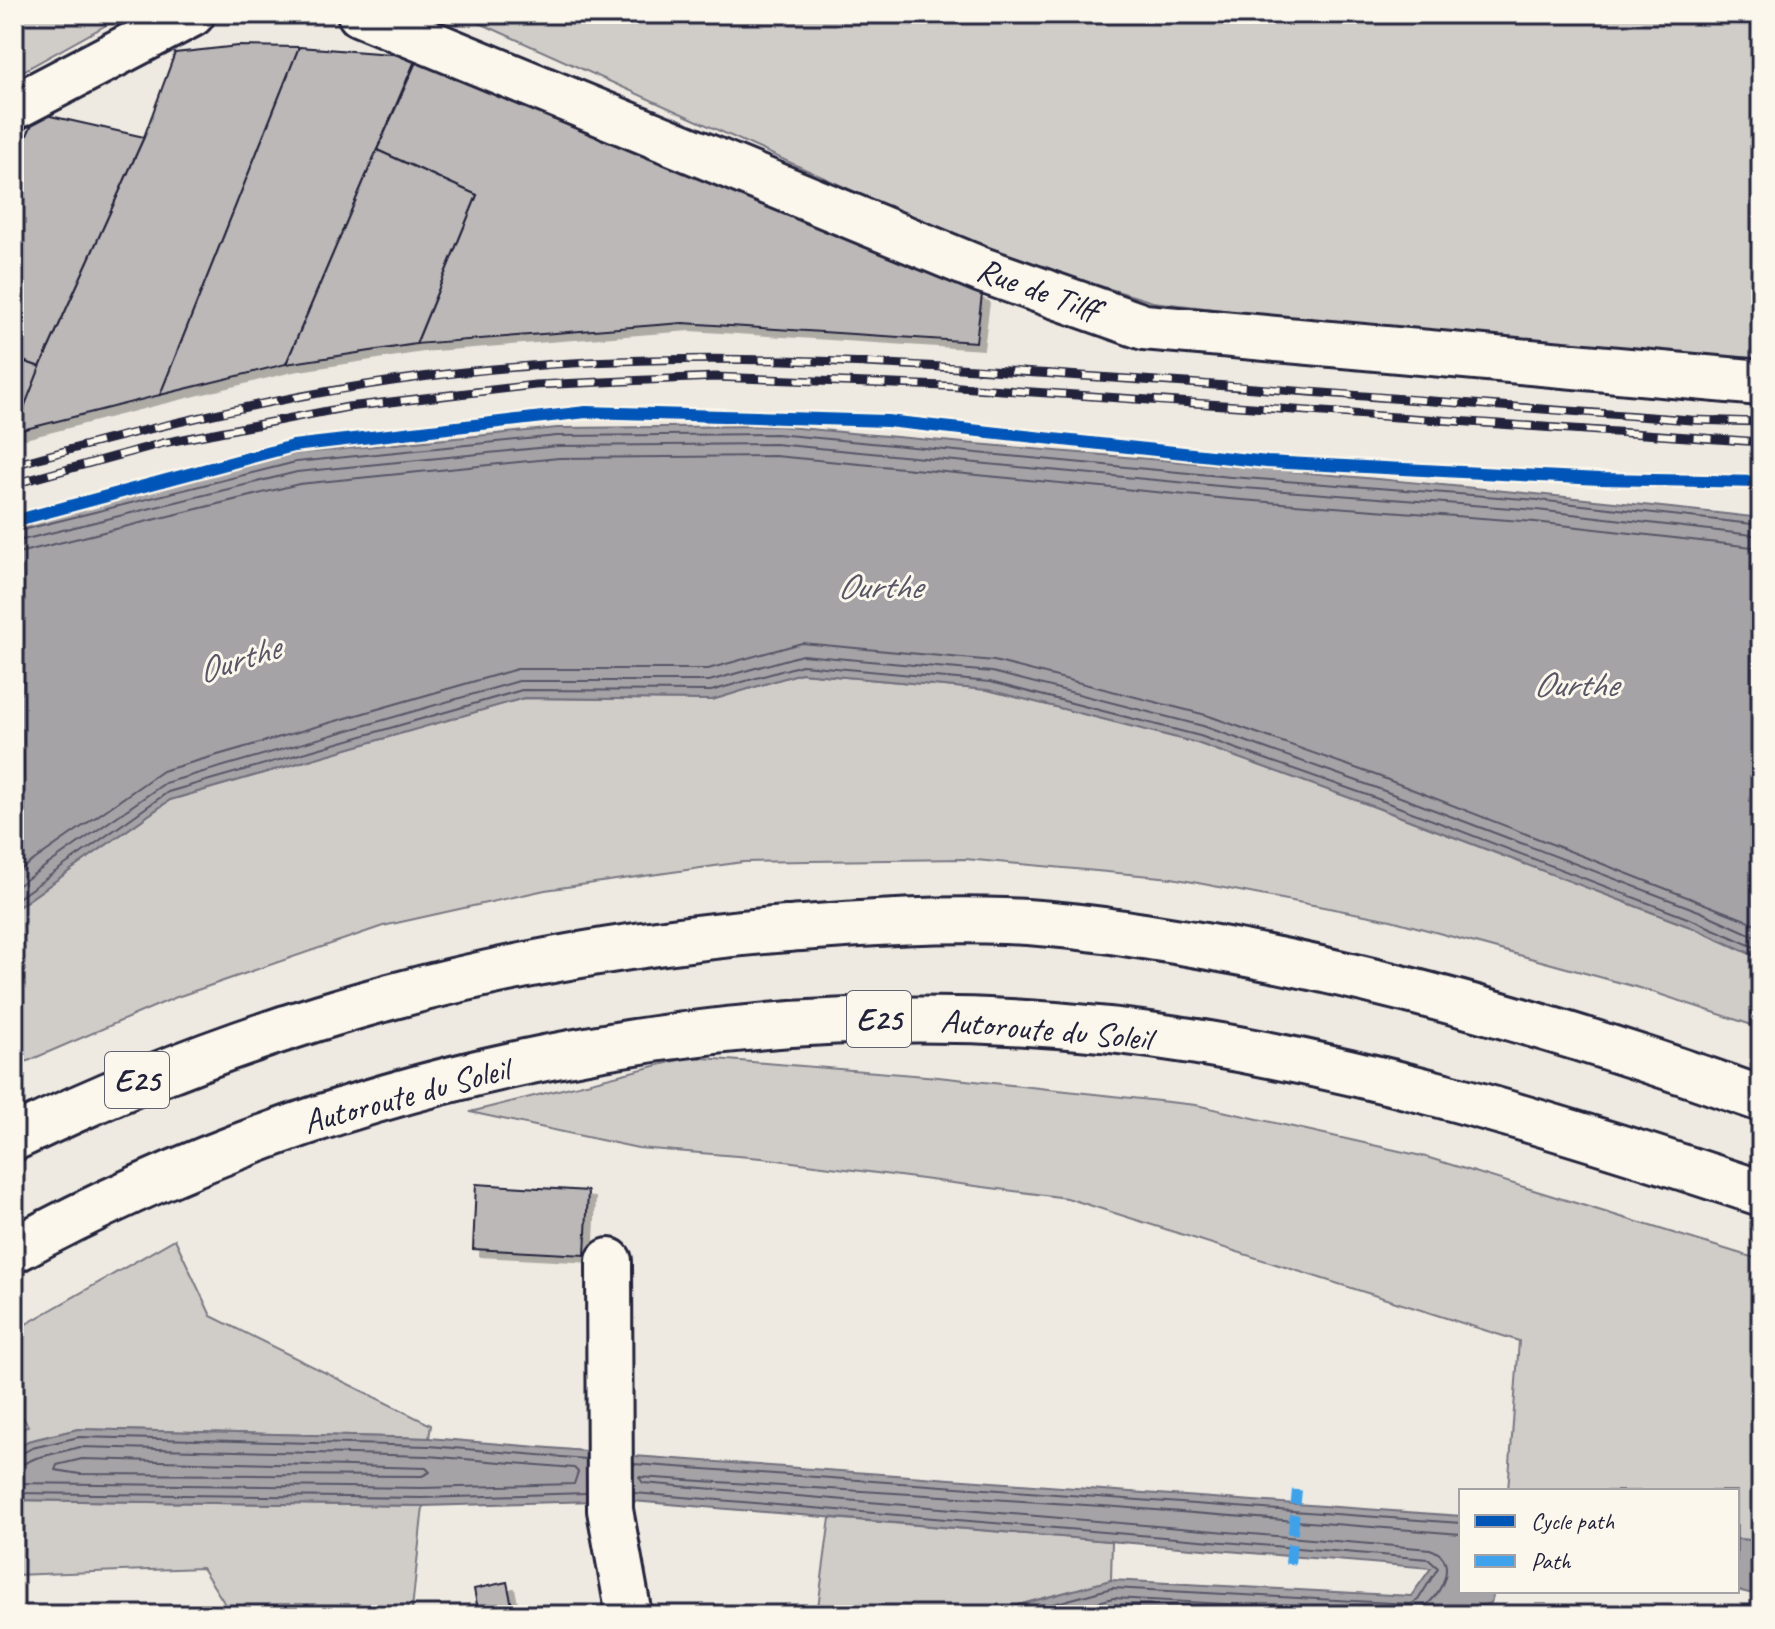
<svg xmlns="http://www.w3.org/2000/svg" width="1775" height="1629" viewBox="0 0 1775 1629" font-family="Caveat,sans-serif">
<defs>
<filter id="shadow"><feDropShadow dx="7" dy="7" stdDeviation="0" flood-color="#0004"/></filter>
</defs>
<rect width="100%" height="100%" fill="#eeeae2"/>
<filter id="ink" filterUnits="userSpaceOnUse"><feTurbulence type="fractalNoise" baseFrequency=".0125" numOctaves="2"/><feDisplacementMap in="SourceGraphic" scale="16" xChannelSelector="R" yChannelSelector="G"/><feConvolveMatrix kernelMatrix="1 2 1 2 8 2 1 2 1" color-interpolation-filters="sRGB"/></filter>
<g filter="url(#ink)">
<g fill="#d0cdc9" stroke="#797882" stroke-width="2">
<path d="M14 14H126L14 76Z"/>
<path d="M460 14H1761V372L1153 302 989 252Z"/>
<path d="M801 673 988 690 1197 743 1367 804 1693 928 1761 959V1028L1647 990 1391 920 1172 878 965 859 743 862 545 890 383 926 174 998 14 1067V910L170 800 524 698 712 700Z"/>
<path d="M691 1057 938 1077 1196 1105 1426 1157 1761 1260V1541L1737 1539V1491H1508L1519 1341 1067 1198 762 1158 638 1148 470 1112Z"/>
<path d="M175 1239 211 1316 431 1425 429 1438 78 1429 28 1441 14 1452V1434L28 1426 14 1403V1331Z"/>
<path d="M14 1500 423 1506 412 1609 401 1615H232L202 1568 14 1575Z"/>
<path d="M830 1518 1112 1541 1111 1580 1000 1610 995 1615H817Z"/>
</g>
<g fill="#a6a3a7" stroke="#716f7c" stroke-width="2">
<path d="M776 426C1105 457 1434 480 1761 518V958L1693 928 1367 804 1197 743 988 690 801 673 712 700 524 698 170 800 14 910V525L294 454 557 428Z"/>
<path d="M78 1429 429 1438 597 1452 595 1501 423 1506 14 1500V1452L28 1441Z"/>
<path d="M620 1455 1461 1516V1591H1494L1491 1603 1449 1615H995L1000 1610 1111 1580 1411 1596 1431 1568 621 1500Z"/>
<path d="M1737 1539 1761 1541V1596L1737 1590Z"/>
</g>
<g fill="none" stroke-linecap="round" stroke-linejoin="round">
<g stroke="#575666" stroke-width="2">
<path d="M14 532 296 462 557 436 776 434 1231 477 1538 500 1761 525"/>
<path d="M14 542 297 472 558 446 775 444 1230 487 1537 510 1761 536"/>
<path d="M14 554 299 484 559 458 775 456 1229 499 1535 522 1761 548"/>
<path d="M14 874 162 771 517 669H708L802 643 994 661 1206 715 1378 776 1761 926"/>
<path d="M14 888 165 783 519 681H709L802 655 992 672 1203 726 1374 787 1699 911 1761 939"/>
<path d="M14 901 168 792 522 690 711 691 802 665 990 682 1200 736 1370 796 1695 921 1761 950"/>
<path d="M14 1458 32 1448 79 1437 429 1446 586 1459"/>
<path d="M82 1459 426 1468 430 1472 422 1476 80 1474 55 1470 57 1465Z"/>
<path d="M634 1464 1461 1523"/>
<path d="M14 1468 36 1458 80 1447 428 1456 574 1468 578 1472 574 1484 422 1488 14 1483"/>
<path d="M14 1493 422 1498 586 1493"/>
<path d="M634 1493 1428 1559 1438 1568 1418 1600 1411 1604 1112 1588 1013 1615"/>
<path d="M1051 1615 1113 1598 1412 1614C1435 1607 1465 1560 1430 1549L643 1483 639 1477 1117 1507 1461 1534"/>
<path d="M1098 1615 1115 1611 1201 1615"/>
</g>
</g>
<g fill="#bcb8b8" stroke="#22223b" stroke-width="2" filter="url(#shadow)">
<path d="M238 46 299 47 160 395 14 432 40 367 144 137 175 53Z"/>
<path d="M299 47 417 56 286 364 160 395Z"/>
<path d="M419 55 982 295 976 342 683 323 416 344 477 195 377 150Z"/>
<path d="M37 113 144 137 40 367 14 358V164Z"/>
<path d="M377 150 477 195 416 344 286 364Z"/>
<path d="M14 358 40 367 14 433Z"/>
<path d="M476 1184 588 1191 585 1255 473 1249Z"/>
<path d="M507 1582 514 1615H479L474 1589Z"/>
</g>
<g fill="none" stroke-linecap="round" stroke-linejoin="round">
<g stroke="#22223b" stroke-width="50">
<path id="minor" d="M609 1261 610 1510 629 1615"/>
</g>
<g stroke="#22223b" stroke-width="50">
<g id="major">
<path d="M360 14 982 270 1144 327 1761 383"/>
<path d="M14 107 192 14"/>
</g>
</g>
<g stroke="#22223b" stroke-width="50">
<g id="highway">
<path d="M14 1138C263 1018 512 951 787 929 859 924 932 918 1005 921 1067 923 1132 934 1193 944 1386 977 1577 1033 1761 1099"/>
<path d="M14 1250C341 1072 739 989 1110 1030 1333 1055 1549 1123 1761 1193"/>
</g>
</g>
<use href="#minor" stroke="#fbf7ec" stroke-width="44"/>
<use href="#major" stroke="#fbf7ec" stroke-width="44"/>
<use href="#highway" stroke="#fbf7ec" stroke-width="44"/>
<g stroke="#22223b" stroke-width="9">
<g id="rail">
<path d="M14 465C183 417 354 379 530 366 719 351 910 364 1098 377 1296 390 1494 406 1691 420L1761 422"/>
<path d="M14 484 163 443 348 407 535 385 715 377 945 386 1761 442"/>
</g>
</g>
<use href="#rail" stroke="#fbf7ec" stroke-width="6" stroke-dasharray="18" stroke-linecap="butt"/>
<path stroke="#3ea2ec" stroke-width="10" stroke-dasharray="20 10" stroke-linecap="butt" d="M1290 1564 1297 1490"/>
<g stroke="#fbf7ec" stroke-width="17">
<path id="cycleway" d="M14 521 293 446 586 412 887 421 1267 462 1600 479 1761 482"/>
</g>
<use href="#cycleway" stroke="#0057b8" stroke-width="12"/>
</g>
</g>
<g text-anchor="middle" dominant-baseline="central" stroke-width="6" stroke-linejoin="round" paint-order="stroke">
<g fill="#fbf7ec" stroke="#636270" stroke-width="2">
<rect x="847" y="991" width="64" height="56" rx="6"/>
<rect x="105" y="1052" width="64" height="56" rx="6"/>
</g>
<g font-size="32" font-weight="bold" fill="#22223b">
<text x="879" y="1019">E25</text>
<text x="137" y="1080">E25</text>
</g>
<g font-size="34" fill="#22223b" stroke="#fbf7ec">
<text transform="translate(1038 289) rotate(20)">Rue de Tilff</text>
<text transform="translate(1046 1029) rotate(5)">Autoroute du Soleil</text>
<text transform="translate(406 1095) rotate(-15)">Autoroute du Soleil</text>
</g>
<g font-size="36" font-style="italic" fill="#575666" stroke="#fbf7ec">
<text x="879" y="586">Ourthe</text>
<text transform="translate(238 659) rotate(-18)">Ourthe</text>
<text x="1575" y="684">Ourthe</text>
</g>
</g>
<rect width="1775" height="1629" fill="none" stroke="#fbf7ec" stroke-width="48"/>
<rect x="24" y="24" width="1727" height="1581" fill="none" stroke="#22223b" stroke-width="3" filter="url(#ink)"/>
<rect x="1459" y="1489" width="280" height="104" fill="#fbf7ec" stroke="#a4a2a5" stroke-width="2"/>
<rect x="1475" y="1515" width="40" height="12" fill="#0057b8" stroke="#a4a2a5" stroke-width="2"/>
<text x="1531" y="1529" font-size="24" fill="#22223b">Cycle path</text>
<rect x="1475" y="1555" width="40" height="12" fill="#3ea2ec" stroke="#a4a2a5" stroke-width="2"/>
<text x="1531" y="1569" font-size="24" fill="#22223b">Path</text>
</svg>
